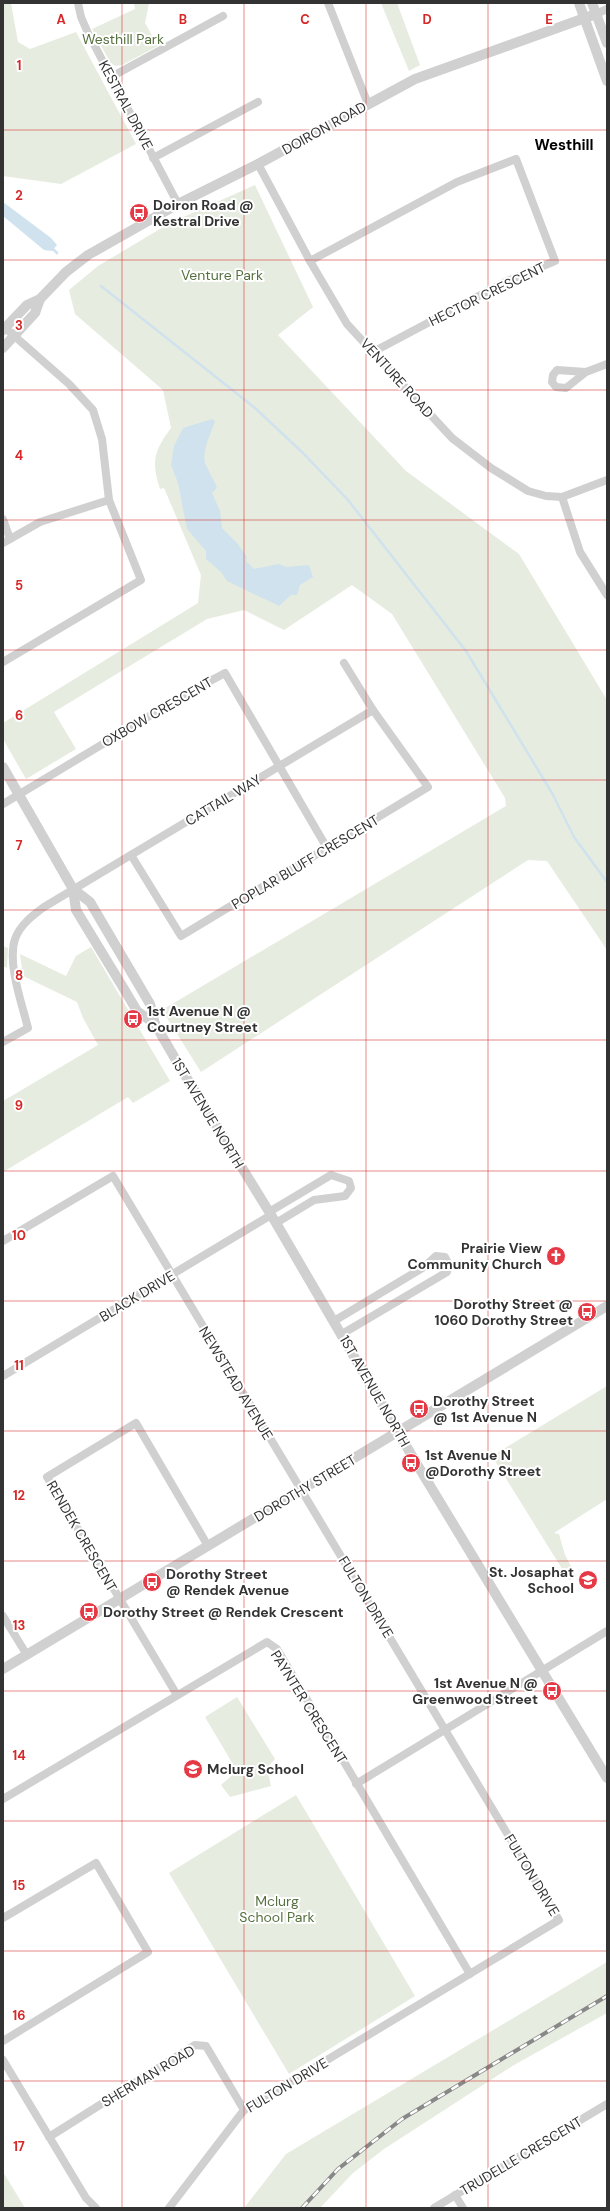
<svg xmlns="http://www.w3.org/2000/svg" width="610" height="2211" viewBox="0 0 610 2211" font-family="'DM Sans',sans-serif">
<rect width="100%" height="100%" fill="#fff"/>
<g fill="#e6ecdf">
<path d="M3 3H11L18 42 30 49 76 32 136 144 61 184 3 176Z"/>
<path d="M134 3H149L145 23 158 46 122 65 115 66 110 62 92 29 135 9Z"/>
<path d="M381 3H397L420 65 409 71Z"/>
<path d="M255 185 313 307 278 335 406 471 519 554 607 700V950L547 861 528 860 201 1072 162 1010 506 806 505 798 392 614 352 585 284 630 244 610 207 619 54 712 76 749 26 779 3 739V723L198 603 201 575 164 488 160 489C151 461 154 451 171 428L163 390 75 314 69 290 98 266 170 223Z"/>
<path d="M3 946 8 948 7 968 3 966Z"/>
<path d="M91 947 170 1081 133 1103 128 1097 3 1172V1101L98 1045 83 1018 77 1002 23 976 20 954 66 976 76 956Z"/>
<path d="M607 1386V1499L554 1533 559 1534 565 1555 576 1576 569 1580 492 1456Z"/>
<path d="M237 1697 275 1759 267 1768 271 1786 230 1797 221 1785 237 1771 205 1717Z"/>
<path d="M296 1795 415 1996 289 2074 169 1873Z"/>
<path d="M607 1962V2013L514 2065 384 2149 353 2173 320 2208H244L286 2154Z"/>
<path d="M3 2172 25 2208H3Z"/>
</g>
<g fill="#cfe2ee">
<path d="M3 202 51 238 57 245 52 251 44 250 3 216Z"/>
<path d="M212 419 215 421C211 434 202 449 205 463 208 471 214 479 217 488L212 493 220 511 222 528 237 543 247 557 246 561 254 569 279 564 286 567 309 565 313 577 300 585 297 595H291L279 606 227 581 221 572 206 559V551L187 529 178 483 171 465 174 446 183 428Z"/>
</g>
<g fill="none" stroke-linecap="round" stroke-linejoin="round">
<g stroke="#cfe2ee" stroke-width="2.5">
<path d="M52 248 57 253"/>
<path d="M101 286 255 408 303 453 348 500 466 651 552 793 574 837 607 882"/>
</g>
<g stroke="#d0d0d0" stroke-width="8">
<path d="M78 3 81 17 88 33 178 204"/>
<path d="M328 3 368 104"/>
<path d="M596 14 607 9"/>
<path d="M111 77 223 16"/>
<path d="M153 158 258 102"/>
<path d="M258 164 310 261 347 324 452 438 491 468 528 491 546 496 562 497 607 480"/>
<path d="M310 261 457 182 516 159 555 261 505 282 373 352"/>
<path d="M3 326 69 384 93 410 102 439 109 500 141 580 3 662"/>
<path d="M586 372 557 370 553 375 552 382 556 387 566 388 586 372 607 364"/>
<path d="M562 497 580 552 607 595"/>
<path d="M3 519 10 539"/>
<path d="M3 543 40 522 109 500"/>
<path d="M3 804 186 694 225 673 327 848"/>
<path d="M131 855 181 936 428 787 373 710 344 663"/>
<path d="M3 1042 28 1028C22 1004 7 963 15 939 20 925 33 915 44 907L373 710"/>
<path d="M269 1212 331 1175 349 1181 351 1188 345 1196 314 1200 276 1223"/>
<path d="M3 1241 113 1176 559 1920 244 2110 169 2208"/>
<path d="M334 1321 424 1267 436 1256 445 1257 449 1265 447 1272 342 1334"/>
<path d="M3 1376 271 1215"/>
<path d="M3 1616 27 1655"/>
<path d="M177 1695 47 1477 136 1423 208 1546"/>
<path d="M356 1784 607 1631"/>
<path d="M3 1799 267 1642 277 1649 470 1974"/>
<path d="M3 1918 96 1863 148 1952 3 2041"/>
<path d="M3 2060 86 2198 96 2208"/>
<path d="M49 2137 195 2045 206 2046 244 2110"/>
<path d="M455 2195 463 2208"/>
<path d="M434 2208 607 2104"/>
</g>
<g stroke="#d0d0d0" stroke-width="10">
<path d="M579 3 607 81"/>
<path d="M592 3 607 43"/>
<path d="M3 330 27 305 40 299 66 272 88 255 178 204 258 164 415 79 596 14"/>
<path d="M3 348 35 313 40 299"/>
<path d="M3 767 73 889 76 910 124 989 137 1011 155 1024"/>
<path d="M73 889 90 902 150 1004 155 1024 180 1067 276 1223 415 1461 607 1778"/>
<path d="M3 1669 607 1306"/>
</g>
<g stroke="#888" stroke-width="4">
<path id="rail" d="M302 2208 338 2169 402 2119 607 1996"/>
</g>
<use href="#rail" stroke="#fff" stroke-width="2.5" stroke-dasharray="8" stroke-linecap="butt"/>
</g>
<path fill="none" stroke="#d62828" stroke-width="1" stroke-opacity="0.55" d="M122 3V2208M244 3V2208M366 3V2208M488 3V2208M3 130H607M3 260H607M3 390H607M3 520H607M3 650H607M3 780H607M3 910H607M3 1040H607M3 1171H607M3 1301H607M3 1431H607M3 1561H607M3 1691H607M3 1821H607M3 1951H607M3 2081H607"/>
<defs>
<g id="bus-disc" transform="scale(1)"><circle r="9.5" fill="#e63946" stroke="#fff"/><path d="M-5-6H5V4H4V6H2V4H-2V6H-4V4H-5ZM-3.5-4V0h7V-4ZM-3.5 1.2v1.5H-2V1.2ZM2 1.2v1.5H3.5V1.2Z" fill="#fff"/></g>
<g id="church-disc" transform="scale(1)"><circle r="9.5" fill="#e63946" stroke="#fff"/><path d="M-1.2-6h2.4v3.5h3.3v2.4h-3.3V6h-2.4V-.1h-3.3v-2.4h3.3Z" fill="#fff"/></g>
<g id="school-disc" transform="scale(1)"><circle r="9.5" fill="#e63946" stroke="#fff"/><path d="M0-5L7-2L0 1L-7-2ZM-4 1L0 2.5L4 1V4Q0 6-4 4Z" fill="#fff"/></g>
</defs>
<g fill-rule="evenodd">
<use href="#bus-disc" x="139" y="213"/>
<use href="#bus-disc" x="133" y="1019"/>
<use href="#church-disc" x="556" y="1256"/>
<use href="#bus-disc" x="587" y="1312"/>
<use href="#bus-disc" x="419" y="1409"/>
<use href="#bus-disc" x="411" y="1463"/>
<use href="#school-disc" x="588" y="1580"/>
<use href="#bus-disc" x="152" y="1582"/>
<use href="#bus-disc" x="89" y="1612"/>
<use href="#bus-disc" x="552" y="1691"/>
<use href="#school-disc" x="193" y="1769"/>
</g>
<g text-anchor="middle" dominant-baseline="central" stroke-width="4" stroke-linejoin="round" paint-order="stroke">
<g font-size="14" fill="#56703f" stroke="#fff">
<text x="123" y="39">Westhill Park</text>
<text x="222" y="275">Venture Park</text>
<text x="277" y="1901">Mclurg<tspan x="277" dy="16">School Park</tspan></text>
</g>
<g font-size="14" fill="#333" stroke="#fff">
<text transform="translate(126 105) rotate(62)">KESTRAL DRIVE</text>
<text transform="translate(324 128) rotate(-29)">DOIRON ROAD</text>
<text transform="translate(487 294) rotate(-26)">HECTOR CRESCENT</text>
<text transform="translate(397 378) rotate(48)">VENTURE ROAD</text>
<text transform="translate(157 712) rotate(-30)">OXBOW CRESCENT</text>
<text transform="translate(223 800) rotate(-31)">CATTAIL WAY</text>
<text transform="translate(305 862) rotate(-31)">POPLAR BLUFF CRESCENT</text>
<text transform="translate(208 1113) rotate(59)">1ST AVENUE NORTH</text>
<text transform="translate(137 1296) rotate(-31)">BLACK DRIVE</text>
<text transform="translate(236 1383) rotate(59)">NEWSTEAD AVENUE</text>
<text transform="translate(375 1391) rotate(60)">1ST AVENUE NORTH</text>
<text transform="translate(305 1488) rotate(-31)">DOROTHY STREET</text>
<text transform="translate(82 1536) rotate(60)">RENDEK CRESCENT</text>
<text transform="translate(366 1597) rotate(59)">FULTON DRIVE</text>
<text transform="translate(309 1707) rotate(58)">PAYNTER CRESCENT</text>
<text transform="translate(532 1875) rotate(59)">FULTON DRIVE</text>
<text transform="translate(148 2076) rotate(-31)">SHERMAN ROAD</text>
<text transform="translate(287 2085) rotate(-31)">FULTON DRIVE</text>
<text transform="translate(521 2156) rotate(-31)">TRUDELLE CRESCENT</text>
</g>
<g font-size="14" font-weight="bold" fill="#333" stroke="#fff" text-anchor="start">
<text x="153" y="205">Doiron Road @<tspan x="153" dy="16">Kestral Drive</tspan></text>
<text x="147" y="1011">1st Avenue N @<tspan x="147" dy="16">Courtney Street</tspan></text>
<text x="542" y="1248" text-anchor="end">Prairie View<tspan x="542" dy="16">Community Church</tspan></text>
<text x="573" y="1304" text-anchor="end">Dorothy Street @<tspan x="573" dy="16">1060 Dorothy Street</tspan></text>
<text x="433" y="1401">Dorothy Street<tspan x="433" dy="16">@ 1st Avenue N</tspan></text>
<text x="425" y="1455">1st Avenue N<tspan x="425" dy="16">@Dorothy Street</tspan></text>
<text x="574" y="1572" text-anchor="end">St. Josaphat<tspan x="574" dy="16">School</tspan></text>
<text x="166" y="1574">Dorothy Street<tspan x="166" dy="16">@ Rendek Avenue</tspan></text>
<text x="103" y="1612">Dorothy Street @ Rendek Crescent</text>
<text x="538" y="1683" text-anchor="end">1st Avenue N @<tspan x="538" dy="16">Greenwood Street</tspan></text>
<text x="207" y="1769">Mclurg School</text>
</g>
<g font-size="15" font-weight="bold" fill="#000" stroke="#fff">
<text x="564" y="145">Westhill</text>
</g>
</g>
<g font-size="13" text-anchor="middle" font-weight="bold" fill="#d62828" stroke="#fff" stroke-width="4" stroke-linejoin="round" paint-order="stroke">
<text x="61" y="24">A</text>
<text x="183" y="24">B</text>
<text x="305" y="24">C</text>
<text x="427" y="24">D</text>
<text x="549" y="24">E</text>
<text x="19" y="70">1</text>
<text x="19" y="200">2</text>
<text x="19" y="330">3</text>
<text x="19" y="460">4</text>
<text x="19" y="590">5</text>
<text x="19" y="720">6</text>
<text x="19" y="850">7</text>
<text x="19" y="980">8</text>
<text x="19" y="1110">9</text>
<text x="19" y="1240">10</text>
<text x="19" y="1370">11</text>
<text x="19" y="1500">12</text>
<text x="19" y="1630">13</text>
<text x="19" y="1760">14</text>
<text x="19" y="1890">15</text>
<text x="19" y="2020">16</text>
<text x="19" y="2151">17</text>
</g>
<rect width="610" height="2211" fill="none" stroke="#333333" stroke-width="8"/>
</svg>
